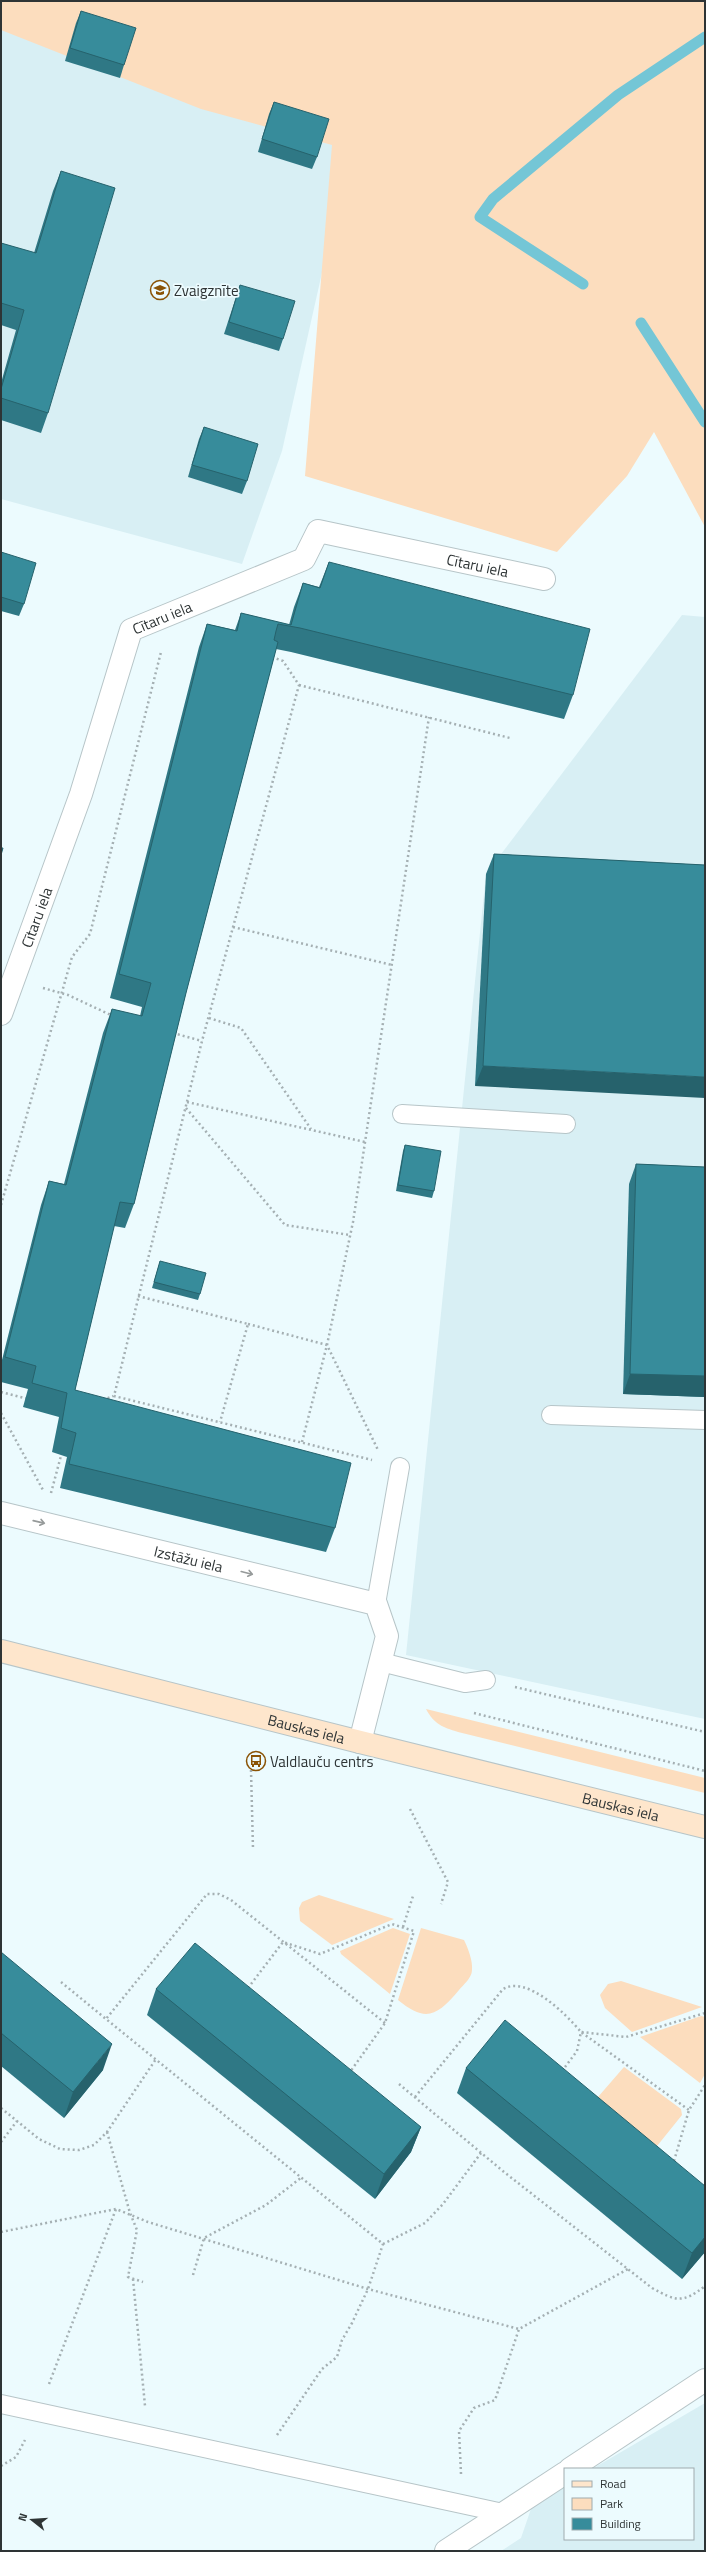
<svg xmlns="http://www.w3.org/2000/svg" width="706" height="2552" viewBox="0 0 706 2552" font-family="'Titillium Web',sans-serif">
<rect width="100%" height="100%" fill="#ecfbfe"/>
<g fill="#d8eff4">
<path d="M1 1 354 130 282 451 242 564 1 499Z"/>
<path d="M682 615 705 617V1719L406 1655 486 874Z"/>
<path d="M705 2403V2551H501L521 2538 533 2503 565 2485V2539H693V2469H592Z"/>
</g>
<g fill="#fcddbe">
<path d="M1 1H705V527L654 432 627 476 557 552 305 476 332 145 201 109 1 30Z"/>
<path d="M426 1709 705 1778V1793L458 1732C442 1727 434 1724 426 1709Z"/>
<path d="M319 1895 394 1919 332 1945 300 1921 299 1908 302 1902Z"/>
<path d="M393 1928 410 1934 390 1994 341 1954 340 1951Z"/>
<path d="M421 1928 464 1940C468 1948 473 1961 472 1970 472 1978 463 1985 459 1990 437 2016 426 2023 398 2000Z"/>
<path d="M621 1981 702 2007 632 2032 605 2008 600 1995 608 1984Z"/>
<path d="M701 2016 705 2017V2074L700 2083 640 2037Z"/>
<path d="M624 2067 681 2109 682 2115 653 2151 580 2083 598 2097Z"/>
</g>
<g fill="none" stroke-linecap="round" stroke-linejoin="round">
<g stroke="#74c6d6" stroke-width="11">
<path d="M583 284 480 217 493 199 618 95 705 37"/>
<path d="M641 323 705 422"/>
</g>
<g stroke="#b7c5c8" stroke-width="20">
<g id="service">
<path d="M402 1114 566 1124"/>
<path d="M551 1415 705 1420"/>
<path d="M376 1604 400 1467"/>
<path d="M381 1662 465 1683 486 1680"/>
<path d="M1 2404 503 2513"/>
</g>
</g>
<g stroke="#b7c5c8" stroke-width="24">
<g id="minor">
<path id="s1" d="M1 1014 81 794 131 630 304 559 318 531 544 579"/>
<path id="s2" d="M1 1513 376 1604 387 1636 360 1742"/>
<path d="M570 2469 705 2380"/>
<path d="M446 2551 565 2473"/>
</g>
</g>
<g stroke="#b7c5c8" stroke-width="24">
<g id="secondary">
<path id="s3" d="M1 1651 360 1742 705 1827"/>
</g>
</g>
<g stroke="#a5b0b3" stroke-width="2.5" stroke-dasharray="2 3" stroke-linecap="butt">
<path d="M272 657 283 661 299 685 202 1041 114 1396 372 1460"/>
<path d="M299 685 510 738"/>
<path d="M233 927 392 965"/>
<path d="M43 988 68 995 113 1016"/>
<path d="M209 1018 241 1028 311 1129"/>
<path d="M173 1033 202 1041"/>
<path d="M187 1102 365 1142"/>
<path d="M186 1108 285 1225 350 1235"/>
<path d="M1 1205 72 957 90 934 161 652"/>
<path d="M138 1296 248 1324 220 1422"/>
<path d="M248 1324 327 1345 378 1450"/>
<path d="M1 1392 28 1399"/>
<path d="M103 1400 113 1396"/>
<path d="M1 1413 43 1490"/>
<path d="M302 1442 327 1345 353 1222 429 717"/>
<path d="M51 1493 62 1452"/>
<path d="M515 1687 705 1732"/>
<path d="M474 1713 705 1771"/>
<path d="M251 1770 253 1849"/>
<path d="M410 1809 448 1882 441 1904"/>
<path d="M403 1927 413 1896"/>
<path d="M61 1982 106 2019"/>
<path d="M248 1988 283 1942 320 1954 392 1924 414 1931 385 2023 350 2072"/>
<path d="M385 2023 231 1900 219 1894H207L199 1904 106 2019 383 2244 425 2223 443 2204 481 2153"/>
<path d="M562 2071 577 2051 581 2032 626 2037 705 2013"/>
<path d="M399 2084 504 2172 652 2288C676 2301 682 2304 705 2286"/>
<path d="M415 2097 503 1989C527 1975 566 2014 581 2032L689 2110"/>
<path d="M1 2108 39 2139 60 2149 79 2150 94 2145 107 2132 156 2059"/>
<path d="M107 2132 130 2213 137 2230 128 2277 143 2282"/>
<path d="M1 2142 17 2121"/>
<path d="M674 2161 689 2110 705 2085"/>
<path d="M1 2232 116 2209 148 2222 368 2289 519 2329 628 2269"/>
<path d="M193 2275 204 2238 266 2205 302 2177"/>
<path d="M133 2279 145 2406"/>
<path d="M49 2384 116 2209"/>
<path d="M277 2435 322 2369 337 2357 342 2340 352 2323 368 2289 383 2244"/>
<path d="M1 2466 16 2457 25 2440"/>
<path d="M461 2474 459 2431 474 2408 495 2400 519 2329"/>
</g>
<use href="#service" stroke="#fff" stroke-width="18"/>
<use href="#minor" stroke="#fff" stroke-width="22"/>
<use href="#secondary" stroke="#fee6cc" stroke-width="22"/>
</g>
<g fill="#2f7885">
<path d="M81 11 124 65 120 78 65 61 76 23Z"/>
<path d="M274 102 317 157 312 169 258 152 269 114Z"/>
<path d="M61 171 48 413 41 433 1 420V383L16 330 1 325V243L34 253 53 191Z"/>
<path d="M240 285 283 339 279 351 224 334 236 297Z"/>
<path d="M204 427 247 481 242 494 188 477 199 439Z"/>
<path d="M1 552 24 604 19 616 1 611Z"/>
<path d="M329 562 573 695 564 719 291 652 276 649 186 993 134 1204 125 1228 114 1226 75 1390 335 1528 326 1552 60 1488 67 1457 52 1452 59 1417 23 1407 28 1389 1 1382V1364L41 1205 49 1181 64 1184 103 1033 112 1009 140 1016 142 1007 110 998 199 647 207 624 235 630 241 613 289 625 294 607 303 583 319 587Z"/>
<path d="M494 854 705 865 475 1086 486 874Z"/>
<path d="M405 1145 434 1191 432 1198 396 1191 403 1151Z"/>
<path d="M636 1164 705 1167V1397L623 1394 629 1184Z"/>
<path d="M160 1261 200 1294 198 1300 152 1288Z"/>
<path d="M1 1952 103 2070 64 2118 1 2066Z"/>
<path d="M156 1989 421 2127 411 2152 375 2199 147 2015Z"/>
<path d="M466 2068 705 2186V2252L682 2279 457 2093Z"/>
</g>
<g fill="#26626c">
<path d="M483 1066 705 1077V1098L475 1086Z"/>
<path d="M630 1374 705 1376V1397L623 1394Z"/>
<path d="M112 2044 103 2070 64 2118 73 2092Z"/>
<path d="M421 2127 411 2152 375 2199 384 2174Z"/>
<path d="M705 2237V2252L682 2279 692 2253Z"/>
</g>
<g fill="#378c9b" stroke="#26626c">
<path d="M81 11 136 28 124 65 70 48Z"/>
<path d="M274 102 329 119 317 157 262 139Z"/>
<path d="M61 171 115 188 48 413 1 398V389L24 310 1 303V243L36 253Z"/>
<path d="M240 285 295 301 283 339 229 322Z"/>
<path d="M204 427 258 444 247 481 192 465Z"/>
<path d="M1 552 36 563 24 604 1 597Z"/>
<path d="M329 562 590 629 573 695 300 628 278 624 276 631 274 640 278 642 186 993 134 1204 120 1202 75 1390 351 1463 335 1528 69 1464 76 1433 61 1428 67 1393 32 1383 36 1366 5 1357 49 1181 66 1185 112 1009 142 1016 151 983 119 974 207 624 237 631 241 613 291 625 303 583 320 588Z"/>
<path d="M1 848H3L1 855Z"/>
<path d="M494 854 705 865V1077L483 1066Z"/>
<path d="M405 1145 441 1151 434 1191 398 1185Z"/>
<path d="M636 1164 705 1167V1376L630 1374Z"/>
<path d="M160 1261 206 1273 200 1294 154 1282Z"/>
<path d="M195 1943 421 2127 384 2174 156 1989Z"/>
<path d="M1 1952 112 2044 73 2092 1 2033Z"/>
<path d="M505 2020 705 2186V2237L692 2253 466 2068Z"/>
</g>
<defs><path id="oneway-shaft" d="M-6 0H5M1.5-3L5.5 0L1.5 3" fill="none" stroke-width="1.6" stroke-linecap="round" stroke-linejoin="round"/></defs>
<g stroke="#969a9a">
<use href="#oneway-shaft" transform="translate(39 1522) rotate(13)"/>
<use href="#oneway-shaft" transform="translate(247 1573) rotate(14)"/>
</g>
<defs>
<g id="school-ring" transform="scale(1)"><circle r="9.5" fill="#ecfbfe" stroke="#8a5305" stroke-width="1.5"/><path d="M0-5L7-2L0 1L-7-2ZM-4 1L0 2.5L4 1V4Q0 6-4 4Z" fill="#8a5305"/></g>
<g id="bus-ring" transform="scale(1)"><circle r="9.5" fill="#ecfbfe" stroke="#8a5305" stroke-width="1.5"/><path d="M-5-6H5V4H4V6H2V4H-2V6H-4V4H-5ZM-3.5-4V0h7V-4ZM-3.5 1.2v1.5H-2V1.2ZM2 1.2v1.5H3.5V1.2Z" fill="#8a5305"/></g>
</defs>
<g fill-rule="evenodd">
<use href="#school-ring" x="160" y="290"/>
<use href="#bus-ring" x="256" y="1761"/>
</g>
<g text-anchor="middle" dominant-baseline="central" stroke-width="3.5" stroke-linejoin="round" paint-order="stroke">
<g font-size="15" fill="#2e3435" stroke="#ecfbfe" text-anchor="start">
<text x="174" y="290">Zvaigznīte</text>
<text x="270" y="1761">Valdlauču centrs</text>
</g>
<g font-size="15" fill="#2e3435" stroke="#ecfbfe">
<text stroke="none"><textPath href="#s1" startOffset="787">Cītaru iela</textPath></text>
<text stroke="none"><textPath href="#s1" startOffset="439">Cītaru iela</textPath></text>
<text stroke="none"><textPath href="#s1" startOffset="103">Cītaru iela</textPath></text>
<text stroke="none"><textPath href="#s2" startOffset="193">Izstāžu iela</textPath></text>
<text stroke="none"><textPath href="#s3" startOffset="315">Bauskas iela</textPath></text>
<text stroke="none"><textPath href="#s3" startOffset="639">Bauskas iela</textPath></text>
</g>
</g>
<rect width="706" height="2552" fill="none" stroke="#2e3435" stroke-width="4"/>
<rect x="564" y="2468" width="130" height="72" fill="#ecfbfe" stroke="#a0abae"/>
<rect x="572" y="2481" width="20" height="6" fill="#fee6cc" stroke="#a0abae"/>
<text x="600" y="2488" font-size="12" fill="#2e3435">Road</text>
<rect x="572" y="2498" width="20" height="12" fill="#fcddbe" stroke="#a0abae"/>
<text x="600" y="2508" font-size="12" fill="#2e3435">Park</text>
<rect x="572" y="2518" width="20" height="12" fill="#378c9b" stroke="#a0abae"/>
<text x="600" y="2528" font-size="12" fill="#2e3435">Building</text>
<g transform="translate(32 2520) rotate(287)" stroke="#ecfbfe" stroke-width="3" paint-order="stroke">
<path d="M0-3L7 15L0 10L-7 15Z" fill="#2e3435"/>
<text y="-6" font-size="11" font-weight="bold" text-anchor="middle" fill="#2e3435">N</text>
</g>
</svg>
